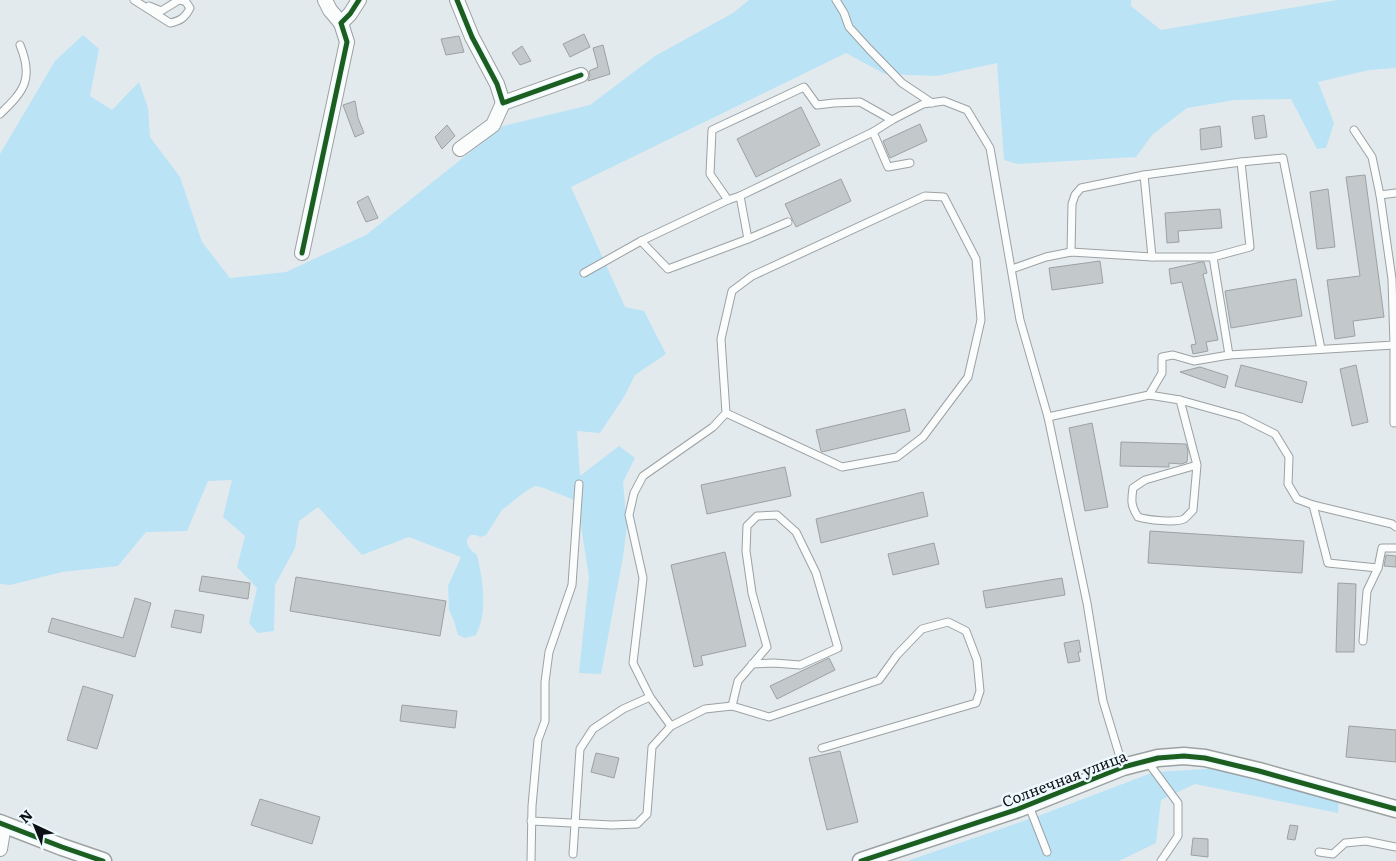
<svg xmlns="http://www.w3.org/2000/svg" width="1396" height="861" viewBox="0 0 1396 861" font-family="Literata,serif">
<rect width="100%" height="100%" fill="#e3eaed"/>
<g fill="#bae3f6">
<path d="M749 0H1131V6L1161 30 1337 0H1396V68L1369 70 1318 82 1334 123 1326 148 1317 149 1291 99 1235 100 1187 108 1152 135 1136 157 1017 164 1004 160 997 63 937 76 885 74 846 53 571 187 625 307 644 311 666 354 635 375 624 397 600 433 577 431 580 476 619 446 635 458 623 482 627 526 623 557 601 674 579 673 589 577 577 501 544 488 535 486 526 491 502 510 486 535 480 537 476 535H471L467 539C467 548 471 550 477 555 483 581 488 611 476 635L465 638 458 635 454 621 449 610 448 586 461 557 409 537 362 555 318 507 299 521 295 548 275 585 274 631 258 633 249 623 257 588 237 567 245 536 223 517 232 480 208 481 187 531 146 532 118 566 62 572 10 585 0 584V154L55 61 83 35 99 49 90 96 112 110 139 82 148 108 150 137 180 177 202 242 230 278 286 272 366 235 503 126 590 105 655 56 733 13Z"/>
<path d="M1225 768 1339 798 1338 813 1195 784 1161 800 1156 843 1119 861H907L1041 815 1154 772Z"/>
</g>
<g fill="#c3c9ca" stroke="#9ca1a3">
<path d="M584 34 590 47 570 57 563 44Z"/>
<path d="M459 36 464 52 446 55 441 39Z"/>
<path d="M603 45 610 74 588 81 590 76 589 71 598 67 593 48Z"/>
<path d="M522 46 531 61 520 65 512 53Z"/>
<path d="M355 101 358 118 364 133 355 137 343 105Z"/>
<path d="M801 107 820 145 756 177 737 139Z"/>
<path d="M1264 115 1267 137 1255 139 1252 117Z"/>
<path d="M920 124 927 141 890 158 883 141Z"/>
<path d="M447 125 455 136 442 149 435 137Z"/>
<path d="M1220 126 1222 147 1201 150 1200 129Z"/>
<path d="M1365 175 1384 317 1353 321 1355 336 1335 339 1327 280 1360 276 1346 177Z"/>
<path d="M841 179 851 201 796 227 785 204Z"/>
<path d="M1328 189 1335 247 1317 249 1310 192Z"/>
<path d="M368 196 378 218 366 222 357 202Z"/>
<path d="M1220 209 1222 228 1178 231 1179 242 1167 243 1165 213Z"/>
<path d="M1100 261 1103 283 1052 290 1049 268Z"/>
<path d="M1201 262H1204L1207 273 1203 274 1218 340 1206 342 1208 351 1193 354 1191 345 1196 344 1182 282 1171 284 1169 269Z"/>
<path d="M1296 279 1302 316 1231 328 1225 291Z"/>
<path d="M1241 365 1307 382 1302 403 1235 386Z"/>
<path d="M1356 365 1368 422 1352 426 1340 369Z"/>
<path d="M1200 367 1228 376 1225 388 1180 372Z"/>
<path d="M905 409 910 431 822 452 821 451 816 430Z"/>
<path d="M1092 423 1108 507 1085 511 1069 428Z"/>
<path d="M1121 442 1186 444 1188 451 1187 462 1181 464 1169 463V467L1120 466Z"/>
<path d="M785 467 791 496 707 514 701 485Z"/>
<path d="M923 492 928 516 821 543 816 519Z"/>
<path d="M1150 531 1304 541 1302 573 1148 563Z"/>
<path d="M934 543 939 564 893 575 888 554Z"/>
<path d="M725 552 746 646 701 656 703 665 694 667 671 565Z"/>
<path d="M1386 555 1396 556V567L1384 566Z"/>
<path d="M202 576 250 583 248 599 199 591Z"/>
<path d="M296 577 446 601 440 636 290 611Z"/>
<path d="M1062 578 1065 595 986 608 983 591Z"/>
<path d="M1338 583 1356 584 1354 652H1336Z"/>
<path d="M135 598 151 603 135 657 48 632 52 618 123 638Z"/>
<path d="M175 610 204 615 201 633 171 627Z"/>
<path d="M1079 640 1081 652H1078L1080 661 1068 663 1064 643Z"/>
<path d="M829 658 835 670 777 699 770 686Z"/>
<path d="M83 686 113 695 97 749 67 740Z"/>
<path d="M402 705 457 711 455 728 400 721Z"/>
<path d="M1349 726 1396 730V762L1346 757Z"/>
<path d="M840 751 858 822 827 830 809 758Z"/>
<path d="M596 753 619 758 614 778 591 772Z"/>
<path d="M260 799 320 817 312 844 251 825Z"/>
<path d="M1290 825 1298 826 1295 840 1287 839Z"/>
<path d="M1193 838 1208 839V857L1191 855Z"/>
</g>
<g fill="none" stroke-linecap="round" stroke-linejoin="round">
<g stroke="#9ca1a3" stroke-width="9">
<g id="service">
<path d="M134 0 170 23C180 21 185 18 190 8L186 2 180 0"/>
<path d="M836 0 844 13 849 27 869 49 902 83 932 103"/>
<path d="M149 6 161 11 179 0"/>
<path d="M0 114C24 91 34 79 20 45"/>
<path d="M873 132 888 167 910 163"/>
<path d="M1241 162 1283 158 1321 349"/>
<path d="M1144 175 1241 162 1250 247 1213 257"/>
<path d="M1380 195 1396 193"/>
<path d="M740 196 748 239"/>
<path d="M728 200 710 174 712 130 804 87 817 105 834 103 860 102 892 120"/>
<path d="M641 241 668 269 748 239 788 222"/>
<path d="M1071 252 1072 204 1075 195 1081 188 1144 175 1152 257"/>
<path d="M1012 269 1046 257 1071 252 1152 257H1213L1229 355 1394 345 1392 279 1380 195 1372 157 1354 130"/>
<path d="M584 273 641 241 728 200 740 196 873 132 892 120 923 104 944 101 967 110 990 148 1020 320 1048 417 1087 603 1103 701 1123 767"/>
<path d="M1394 345V423"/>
<path d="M1149 395 1180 400 1197 465 1145 480 1133 488C1131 501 1131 506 1138 517 1148 520 1175 523 1184 519 1187 517 1191 512 1193 510L1197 465"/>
<path d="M1180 400 1241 417 1275 434 1289 457 1288 484 1297 499 1313 505 1392 524 1396 527"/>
<path d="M1048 417 1149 395 1162 373V357L1173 355 1194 361 1229 355"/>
<path d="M1313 505 1328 563 1378 568"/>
<path d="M1363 641 1367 591 1378 568 1382 548H1396"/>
<path d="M732 706 738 681 767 647 752 593 746 551 747 526 757 516 777 515 796 532 816 573 838 648 800 665 774 663 752 664"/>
<path d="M671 726 650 697 633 663 643 578 629 515 634 493 643 476 713 427 726 413 721 339 732 291 752 276 925 196 944 197 976 259 981 320 968 377 923 437 897 457 842 467 726 413"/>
<path d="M1147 761 1178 803V836L1161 861"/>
<path d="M1029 806 1047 852"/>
<path d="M531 821 612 825 637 824 647 814 652 747 671 726 705 709 732 706 769 717 879 680 897 655 922 629 948 622 966 631 977 660 980 691 976 703 822 748"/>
<path d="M1319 852 1333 854 1345 843 1366 841 1396 847"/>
<path d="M573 854 580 749 593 729 623 709 650 697"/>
<path d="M531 861 532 806 538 740 545 721V682L549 652 572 585 579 484"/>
</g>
</g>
<g stroke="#9ca1a3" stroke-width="16">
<g id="minor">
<path d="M325 0 330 10 341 23"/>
<path d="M457 0 472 37 497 84 503 103 581 75"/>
<path d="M460 149 493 125 503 103"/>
<path d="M302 253 347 42 341 23 350 14 359 0"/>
<path d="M0 849 4 825"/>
</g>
</g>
<g stroke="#9ca1a3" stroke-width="19">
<g id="tertiary">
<path d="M0 823 62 847 103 861"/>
<path d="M861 861 1018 809 1123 767 1158 758 1184 756 1205 758 1259 771 1396 809"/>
</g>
</g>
<use href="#service" stroke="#fbfcfc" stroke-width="7"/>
<use href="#minor" stroke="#fbfcfc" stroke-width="14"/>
<use href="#tertiary" stroke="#fbfcfc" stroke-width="16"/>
<g stroke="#edf9fe" stroke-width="8">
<g id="cycleway">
<path d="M457 0 472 37 497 84 503 103 581 75"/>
<path d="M302 253 347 42 341 23 350 14 359 0"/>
<path d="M0 823 62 847 103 861"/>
<path d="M861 861 1018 809 1123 767 1158 758 1184 756 1205 758 1259 771 1396 809"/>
</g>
</g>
<use href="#cycleway" stroke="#1b5e20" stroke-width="5"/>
</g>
<g text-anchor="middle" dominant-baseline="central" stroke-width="5" stroke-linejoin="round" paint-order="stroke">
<g font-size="15" fill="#0c1012" stroke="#edf9fe">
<text transform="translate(1064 778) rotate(-21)">Солнечная улица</text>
</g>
</g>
<g transform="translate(35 826) rotate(316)" stroke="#edf9fe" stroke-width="4" paint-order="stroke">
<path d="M0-4L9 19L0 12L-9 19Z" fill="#0c1012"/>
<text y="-8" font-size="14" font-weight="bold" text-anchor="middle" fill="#0c1012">N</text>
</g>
</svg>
